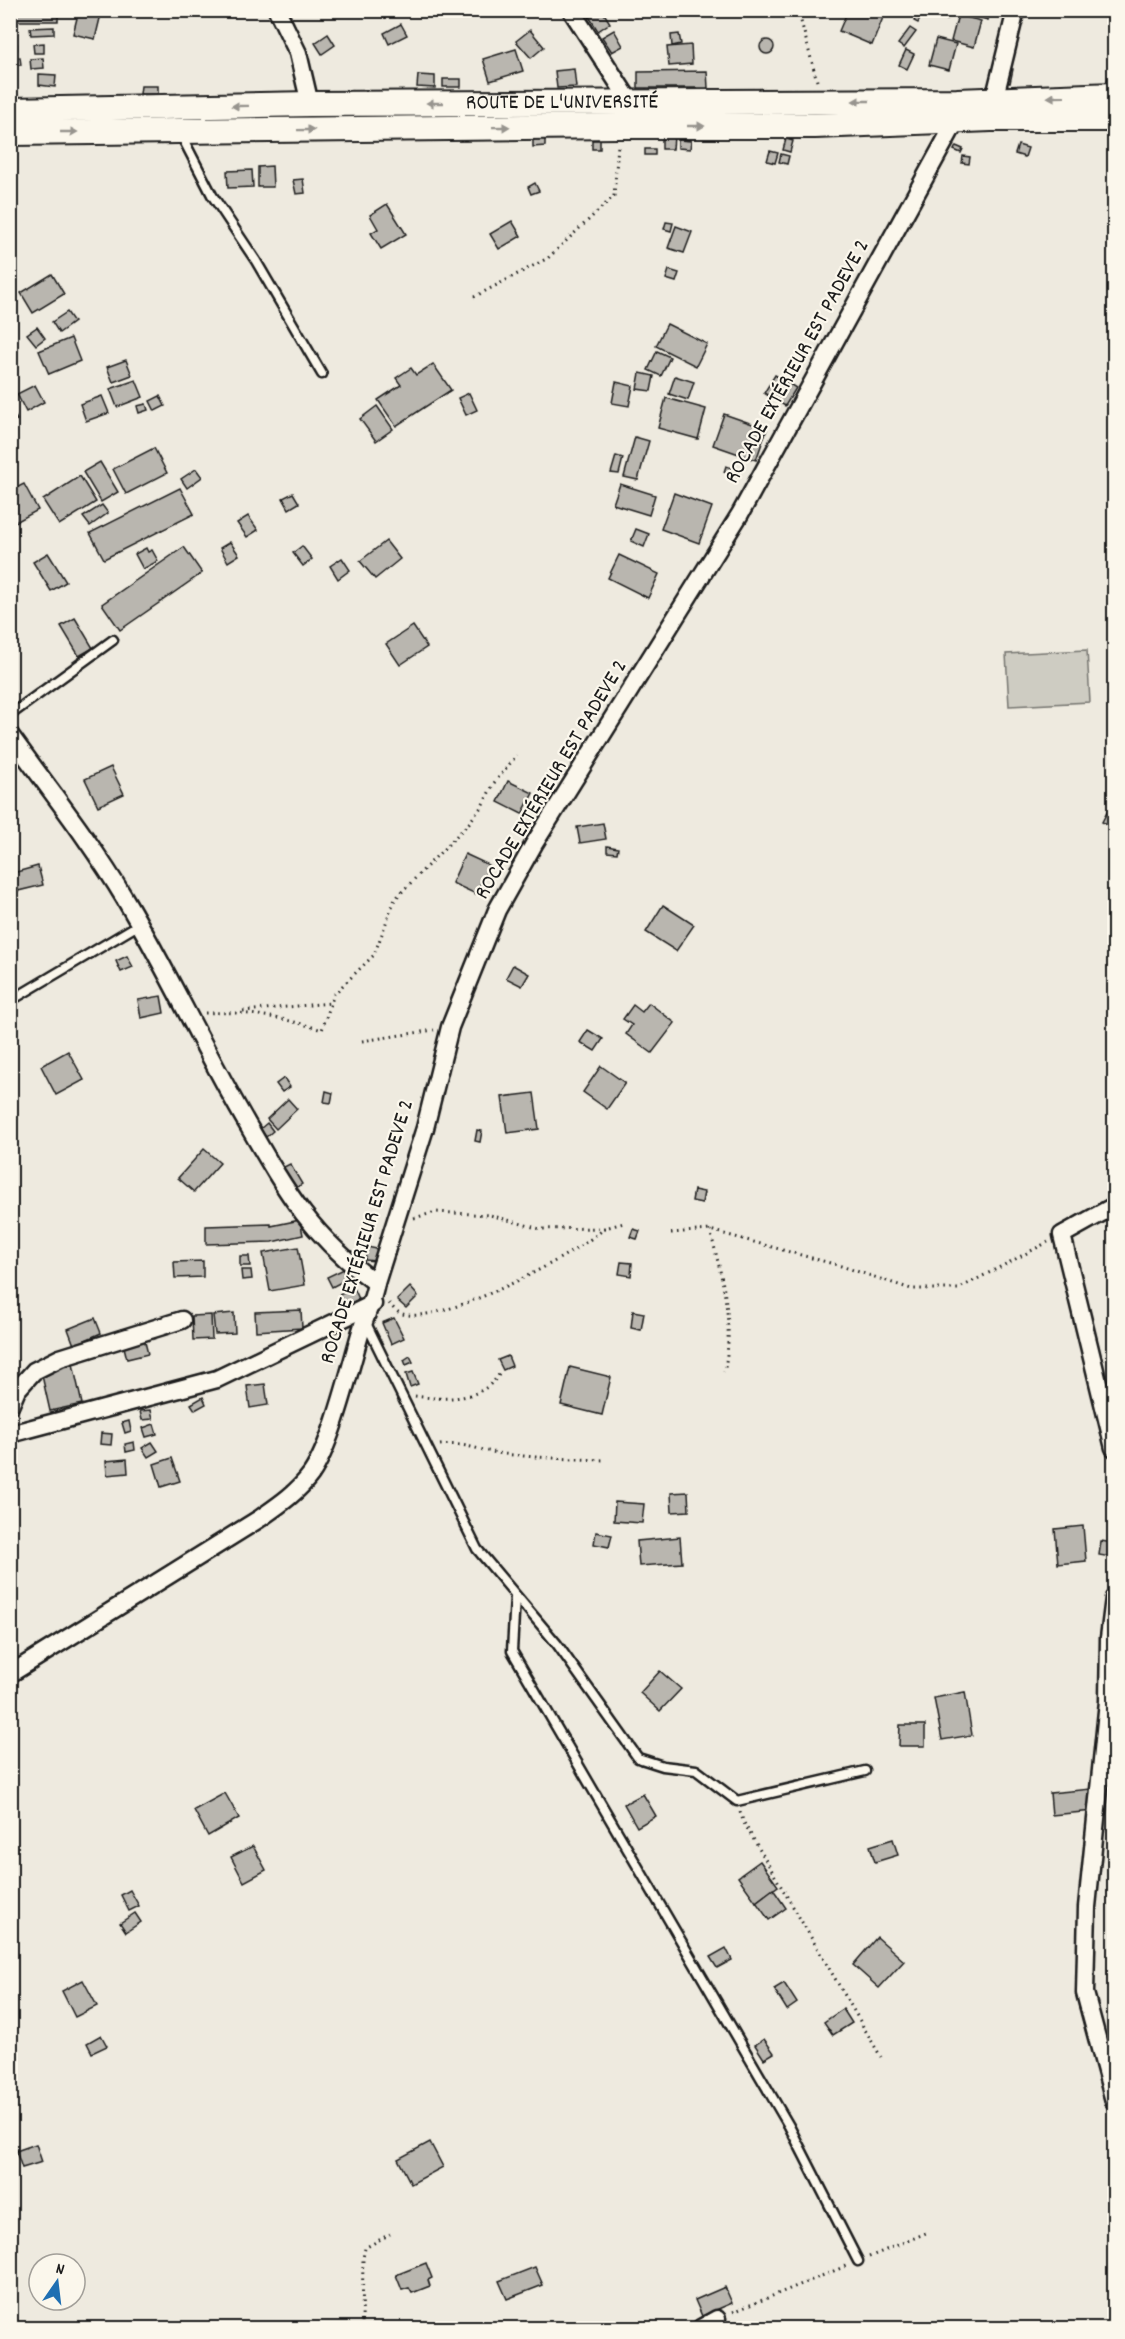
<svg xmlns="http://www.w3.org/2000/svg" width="1125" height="2339" viewBox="0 0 1125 2339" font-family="Dekko,sans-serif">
<rect width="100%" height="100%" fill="#eeeadf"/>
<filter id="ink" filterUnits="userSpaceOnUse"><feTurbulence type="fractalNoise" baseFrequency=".0167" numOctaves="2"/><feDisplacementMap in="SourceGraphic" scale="12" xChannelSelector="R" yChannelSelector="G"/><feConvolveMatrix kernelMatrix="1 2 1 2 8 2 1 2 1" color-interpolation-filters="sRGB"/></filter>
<g filter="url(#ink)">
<path fill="#ceccc2" stroke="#75746f" stroke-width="1.5" d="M1087 650 1090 702 1009 706 1006 654Z"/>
<g fill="#b9b6af" stroke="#1c1c1c" stroke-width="1.5">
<rect x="10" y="10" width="48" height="11"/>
<path d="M79 10H102L95 39 73 34Z"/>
<path d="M585 10H602L610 23 598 31Z"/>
<path d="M848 10H886L872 45 839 31Z"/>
<path d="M919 10H924L918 23 914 21Z"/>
<path d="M939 10H953L947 20 937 13Z"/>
<path d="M975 10H990L988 20 974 16Z"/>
<path d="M958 15 981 21 974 47 951 41Z"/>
<path d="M401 24 407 35 389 44 384 33Z"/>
<path d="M54 27V34L31 35 30 28Z"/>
<path d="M910 28 916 32 904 48 898 44Z"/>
<path d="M530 30 544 47 531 58 516 41Z"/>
<path d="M614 30 623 46 612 52 602 37Z"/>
<path d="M328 34 335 45 322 54 315 43Z"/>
<path d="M679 34 681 44 672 46 671 35Z"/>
<path d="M936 39 956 44 949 70 929 65Z"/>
<circle cx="767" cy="47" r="7"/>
<path d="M44 43V53H34L33 44Z"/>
<rect x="10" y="44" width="7" height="6"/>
<path d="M691 45 692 64 669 66 667 47Z"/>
<path d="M516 49 523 71 490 81 483 59Z"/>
<path d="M906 50 914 54 907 69 899 65Z"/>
<path d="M20 57 21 65 10 66V58Z"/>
<path d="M43 58 44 68 31 69 30 59Z"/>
<path d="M1004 67 1013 69 1010 83 1001 81Z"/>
<path d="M574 69 576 87 557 88 555 71Z"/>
<path d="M707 71 708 88H638V72Z"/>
<path d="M39 74 56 75 55 87 39 85Z"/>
<path d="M418 75 435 76V88L417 87Z"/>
<rect x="443" y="79" width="18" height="8"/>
<path d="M141 86H158V94H140Z"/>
<path d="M662 136H674L673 149H662Z"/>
<path d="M545 138V146L533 147V139Z"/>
<path d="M786 139 793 141 790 152 783 150Z"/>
<rect x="592" y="140" width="8" height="9"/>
<path d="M678 140 691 141 690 149 678 148Z"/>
<path d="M1018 145 1028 148 1025 157 1015 154Z"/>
<path d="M956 146 963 149 961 153 954 150Z"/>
<rect x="645" y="149" width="10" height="6"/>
<path d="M770 151 778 153 775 163 767 161Z"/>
<path d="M781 154 789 156 787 164 779 162Z"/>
<path d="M963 156 970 157 969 164 962 163Z"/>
<path d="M272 166 273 187H258V167Z"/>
<path d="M252 170 253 187 228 188 227 171Z"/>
<path d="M303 179 305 193 296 194 293 180Z"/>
<path d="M535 183 539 191 531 194 528 187Z"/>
<path d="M387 204 406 234 381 249 371 233 378 229 370 215Z"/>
<path d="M512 221 521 236 499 249 490 234Z"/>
<path d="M666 222 673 223 671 231 664 229Z"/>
<path d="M676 226 692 232 684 253 668 248Z"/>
<path d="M669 270 679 273 676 282 666 279Z"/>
<path d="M52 274 64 294 33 313 21 293Z"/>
<path d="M67 312 74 322 59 333 52 322Z"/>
<path d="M667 324 707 344 696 366 656 346Z"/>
<path d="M37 327 45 338 36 345 27 334Z"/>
<path d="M71 338 80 361 49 374 39 351Z"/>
<path d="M657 351 670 357 661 376 648 370Z"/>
<path d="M126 360 132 375 113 382 107 367Z"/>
<path d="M433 364 451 390 396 426 378 400 401 385 396 378 411 368 416 375Z"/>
<path d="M640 373 654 376 651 391 637 389Z"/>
<path d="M775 375 796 388 785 406 764 393Z"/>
<path d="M675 376 694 382 688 400 669 394Z"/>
<path d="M136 380 143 397 117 407 110 389Z"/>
<path d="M616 382 633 386 629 406 612 403Z"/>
<path d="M35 385 44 402 26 412 17 394Z"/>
<path d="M469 393 477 410 466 415 458 398Z"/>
<path d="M102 396 109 413 86 421 80 404Z"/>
<path d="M160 396 165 406 155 411 150 401Z"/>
<path d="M666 398 706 409 698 439 658 428Z"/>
<path d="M146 404 148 410 139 413 137 406Z"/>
<path d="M377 406 393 429 376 441 360 419Z"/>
<path d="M10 408 17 420 10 423Z"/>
<path d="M724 414 767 429 756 460 713 445Z"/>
<path d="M635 437 649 441 638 480 624 477Z"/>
<path d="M154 448 167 473 126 494 113 469Z"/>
<path d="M616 456 623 458 619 474 611 473Z"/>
<path d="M100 462 118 492 101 502 83 472Z"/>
<path d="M726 466 738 470 736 476 724 472Z"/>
<path d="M196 469 202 477 187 488 181 479Z"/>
<path d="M80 476 96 502 59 525 43 500Z"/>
<path d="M24 484 38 510 12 524 10 491Z"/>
<path d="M620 484 655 495 649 515 613 504Z"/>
<path d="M180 488 194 514 104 559 90 533Z"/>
<path d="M293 493 299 503 289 509 283 498Z"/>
<path d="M674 493 712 507 699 543 661 529Z"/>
<path d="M102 505 108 513 90 526 83 517Z"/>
<path d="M248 516 258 530 247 537 237 523Z"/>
<path d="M636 529 649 534 644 547 631 541Z"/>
<path d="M386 541 400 559 375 579 360 561Z"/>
<path d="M230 542 239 555 228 562 220 548Z"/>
<path d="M302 546 312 559 303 566 293 553Z"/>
<path d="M184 547 202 573 120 630 102 604Z"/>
<path d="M146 548 148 552 152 550 158 561 143 569 135 554Z"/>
<path d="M48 553 66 582 51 591 33 562Z"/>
<path d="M619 555 659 574 648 598 608 578Z"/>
<path d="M342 558 350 570 338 579 330 566Z"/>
<path d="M75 618 93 648 79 656 61 626Z"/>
<path d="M413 626 427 647 400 665 386 644Z"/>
<path d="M111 767 124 794 98 806 85 779Z"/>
<path d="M508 781 533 793 522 814 498 802Z"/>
<path d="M1114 799V829L1102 822Z"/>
<path d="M603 823 606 839 580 843 577 827Z"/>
<path d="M607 846 618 848 617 853 607 852Z"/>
<path d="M465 854 489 865 476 894 452 883Z"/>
<path d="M38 866 43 885 18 891 13 873Z"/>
<path d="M663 905 694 925 676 951 646 932Z"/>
<path d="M127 956 133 967 121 972 116 961Z"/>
<path d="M513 965 529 974 522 986 506 978Z"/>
<path d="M161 996 164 1013 141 1018 138 1000Z"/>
<path d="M649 1003 675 1023 652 1053 626 1034 632 1025 623 1019 633 1005 642 1012Z"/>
<path d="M588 1030 603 1039 595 1051 580 1042Z"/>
<path d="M68 1051 84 1080 56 1095 41 1066Z"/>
<path d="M601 1066 625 1083 607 1109 583 1092Z"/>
<path d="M284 1078 290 1087 282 1092 276 1084Z"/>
<path d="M326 1091 333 1093 331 1103 324 1102Z"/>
<path d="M534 1093 539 1129 507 1133 502 1097Z"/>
<path d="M288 1099 297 1109 276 1129 267 1119Z"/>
<path d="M267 1123 273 1131 266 1137 260 1129Z"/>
<path d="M477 1130 482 1131 480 1142 475 1141Z"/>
<path d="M204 1149 220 1163 194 1192 178 1178Z"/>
<path d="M290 1164 302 1184 293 1190 280 1169Z"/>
<path d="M694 1190 704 1192 702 1203 692 1201Z"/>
<path d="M300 1220 303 1235 272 1242 206 1244V1226L271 1224V1226Z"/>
<path d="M633 1229 640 1231 637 1239 630 1237Z"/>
<path d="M298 1247 305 1285 270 1291 263 1253Z"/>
<path d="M367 1247 377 1249 375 1261 365 1260Z"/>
<path d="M240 1256H249L250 1266H240Z"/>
<path d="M203 1261V1277L175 1278 174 1262Z"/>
<path d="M621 1262 632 1263 631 1276 619 1274Z"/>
<path d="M344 1269 349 1278 332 1287 327 1277Z"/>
<path d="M241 1270H251L252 1279 242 1280Z"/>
<path d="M410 1287 418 1296 406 1308 397 1300Z"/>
<path d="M354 1288 359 1299 344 1306 339 1295Z"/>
<path d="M301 1310 302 1328 256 1331 255 1312Z"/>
<path d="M633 1311 644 1313 641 1330 631 1328Z"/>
<path d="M234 1313 235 1333 215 1334 213 1315Z"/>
<path d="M211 1315 212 1339 193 1340 192 1316Z"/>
<path d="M95 1318 101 1333 74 1345 68 1329Z"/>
<path d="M394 1318 404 1338 391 1344 382 1323Z"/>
<path d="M144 1338 148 1354 127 1359 123 1343Z"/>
<path d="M410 1356 413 1362 406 1365 404 1360Z"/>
<path d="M508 1356 512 1366 503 1370 498 1360Z"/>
<path d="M73 1364 82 1404 50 1411 41 1371Z"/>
<path d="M570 1367 611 1377 602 1415 561 1405Z"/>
<path d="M413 1372 418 1384 410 1387 406 1374Z"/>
<path d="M265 1384 268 1405 250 1408 247 1386Z"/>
<path d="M203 1397 206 1404 195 1410 191 1404Z"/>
<path d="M151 1410 153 1419 142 1420 140 1411Z"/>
<path d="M129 1421 131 1431 125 1433 122 1423Z"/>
<path d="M154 1424 157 1434 146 1437 143 1428Z"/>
<path d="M101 1433 112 1434 111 1445 100 1444Z"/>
<path d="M134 1442 135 1450 126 1452 125 1444Z"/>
<path d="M152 1442 158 1451 148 1457 142 1448Z"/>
<path d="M172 1458 180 1481 161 1487 154 1464Z"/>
<path d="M127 1459 128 1473 107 1475 106 1461Z"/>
<path d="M688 1492 689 1511 672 1512 671 1493Z"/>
<path d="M615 1502 644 1504 642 1523 614 1521Z"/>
<path d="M1083 1526 1086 1561 1058 1564 1055 1529Z"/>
<path d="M596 1532 612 1535 609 1547 594 1544Z"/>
<path d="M680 1537 682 1563 639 1566 637 1541Z"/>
<path d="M1101 1541 1113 1543 1110 1557 1099 1555Z"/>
<path d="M660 1671 681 1689 660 1711 640 1693Z"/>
<path d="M965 1692 972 1735 942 1740 934 1698Z"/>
<path d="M900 1725H925V1746H899Z"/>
<path d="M1091 1789 1093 1811 1052 1815 1050 1793Z"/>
<path d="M225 1793 239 1818 208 1836 194 1810Z"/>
<path d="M643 1794 656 1816 637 1827 624 1804Z"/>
<path d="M893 1839 898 1855 875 1862 870 1846Z"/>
<path d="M253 1846 266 1870 244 1882 231 1857Z"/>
<path d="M760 1861 778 1886 756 1902 738 1877Z"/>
<path d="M773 1889 786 1908 769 1920 756 1902Z"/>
<path d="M130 1890 139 1906 129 1911 121 1895Z"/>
<path d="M135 1913 141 1922 126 1932 120 1923Z"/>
<path d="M877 1937 904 1961 879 1988 853 1965Z"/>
<path d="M726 1948 732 1960 717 1968 710 1957Z"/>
<path d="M83 1980 97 2006 75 2017 62 1991Z"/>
<path d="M784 1983 797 2003 787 2010 774 1989Z"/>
<path d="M843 2009 852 2023 833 2035 824 2022Z"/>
<path d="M101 2035 107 2046 92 2053 87 2043Z"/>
<path d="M764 2039 774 2053 764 2059 755 2045Z"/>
<path d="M430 2142 443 2167 411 2184 398 2159Z"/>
<path d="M36 2144 42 2162 22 2168 16 2151Z"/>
<path d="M426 2263 432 2278 428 2280 430 2286 412 2293 409 2288 402 2290 396 2275Z"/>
<path d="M535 2267 543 2285 507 2299 499 2281Z"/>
<path d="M725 2287 732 2303 702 2316 695 2300Z"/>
</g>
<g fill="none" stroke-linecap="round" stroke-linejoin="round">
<g stroke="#1c1c1c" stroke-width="13">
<g id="service">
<path d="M181 135 212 195 256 261 322 374"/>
<path d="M10 715 113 640"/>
<path d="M10 1001 138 925"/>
<path d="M366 1323 477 1549 557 1644 638 1758 663 1766 696 1770 737 1801 865 1771"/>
<path d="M515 1597 512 1651 789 2126 858 2261"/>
</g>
</g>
<g stroke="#1c1c1c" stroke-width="21">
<g id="minor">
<path d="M277 10 298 53 310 104"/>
<path d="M571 10 631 103"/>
<path d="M994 100 1016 10"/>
<path d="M10 735C49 789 91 842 125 899 169 973 205 1052 249 1127 287 1193 312 1237 376 1283"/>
<path d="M1114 1206 1062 1235 1114 1448"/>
<path d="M10 1406 17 1390 34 1371 60 1358 182 1320"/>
<path d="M10 1434 217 1379 373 1304"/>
<path d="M1114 1598 1109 1638 1108 1701 1087 1907 1085 1993 1114 2101"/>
<path d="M10 1674 259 1519C279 1505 297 1493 311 1474 332 1444 350 1368 361 1331 366 1314 373 1301 376 1283L425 1128 450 1027 497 910 534 844 740 514 956 121"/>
<path d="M701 2328 717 2319"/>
</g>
</g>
<g stroke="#1c1c1c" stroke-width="28">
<g id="secondary">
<path id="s1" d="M10 110 310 104 957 101 1114 95"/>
<path d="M10 133 619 126H815L991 119H1114"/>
</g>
</g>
<g stroke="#1c1c1c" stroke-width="3" stroke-dasharray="1.5 4.5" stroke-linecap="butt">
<path d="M798 10 817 81"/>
<path d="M474 297 548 258 614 196 618 145"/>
<path d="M243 1011 331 1003"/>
<path d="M205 1013C247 1011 282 1017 322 1030L334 994 374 955 395 899 469 823 482 806 494 783 517 755"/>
<path d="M362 1041 434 1030"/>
<path d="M414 1218 436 1212 490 1215 540 1229 605 1228 624 1223"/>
<path d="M710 1230C722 1277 735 1324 724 1372"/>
<path d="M671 1233 710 1230 841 1266 911 1289H958L1048 1242"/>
<path d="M389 1303C394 1310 399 1314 408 1315 451 1320 572 1257 605 1228"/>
<path d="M415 1396C445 1400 482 1402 500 1373"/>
<path d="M440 1445C465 1442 480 1451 504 1454 538 1458 572 1459 606 1460"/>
<path d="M740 1812 744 1823 881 2057"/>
<path d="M869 2257 926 2233"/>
<path d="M733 2312 846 2266"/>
<path d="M362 2328 363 2258 365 2248 390 2234"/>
</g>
<use href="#service" stroke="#fbf7ec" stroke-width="8"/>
<use href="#minor" stroke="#fbf7ec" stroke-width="16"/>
<use href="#secondary" stroke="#fbf7ec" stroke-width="24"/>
</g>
<defs><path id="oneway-solid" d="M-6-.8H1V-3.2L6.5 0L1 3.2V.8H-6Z" transform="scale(1.5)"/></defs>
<g fill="#97948e">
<use href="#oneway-solid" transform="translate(1056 97) rotate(178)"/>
<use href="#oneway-solid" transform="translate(861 101) rotate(-180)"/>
<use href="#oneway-solid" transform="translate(435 103) rotate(180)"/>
<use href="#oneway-solid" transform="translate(240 106) rotate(179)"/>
<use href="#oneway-solid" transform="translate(696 126)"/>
<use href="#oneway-solid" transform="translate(501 127) rotate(-1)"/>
<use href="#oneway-solid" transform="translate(306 130) rotate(-1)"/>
<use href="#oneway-solid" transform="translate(69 132)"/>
</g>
</g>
<g text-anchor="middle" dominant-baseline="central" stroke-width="4.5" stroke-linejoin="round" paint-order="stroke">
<g font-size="22" fill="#1c1c1c" stroke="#fbf7ec">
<text stroke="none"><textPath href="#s1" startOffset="552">ROUTE DE L'UNIVERSITÉ</textPath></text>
<text transform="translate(798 362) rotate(-61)">ROCADE EXTÉRIEUR EST PADEVE 2</text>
<text transform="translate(552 780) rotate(-59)">ROCADE EXTÉRIEUR EST PADEVE 2</text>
<text transform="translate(368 1232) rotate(-73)">ROCADE EXTÉRIEUR EST PADEVE 2</text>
</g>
</g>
<rect width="1125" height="2339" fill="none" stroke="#fbf7ec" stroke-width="36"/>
<rect x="18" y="18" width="1089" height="2303" fill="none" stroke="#1c1c1c" stroke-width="2" filter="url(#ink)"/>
<g transform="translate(57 2282) rotate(14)"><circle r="28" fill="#fbf7ec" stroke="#a29f99" stroke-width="1.5"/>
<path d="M0-4.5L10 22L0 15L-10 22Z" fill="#1f6fb2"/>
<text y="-9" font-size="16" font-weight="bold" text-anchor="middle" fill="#1c1c1c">N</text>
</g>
</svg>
